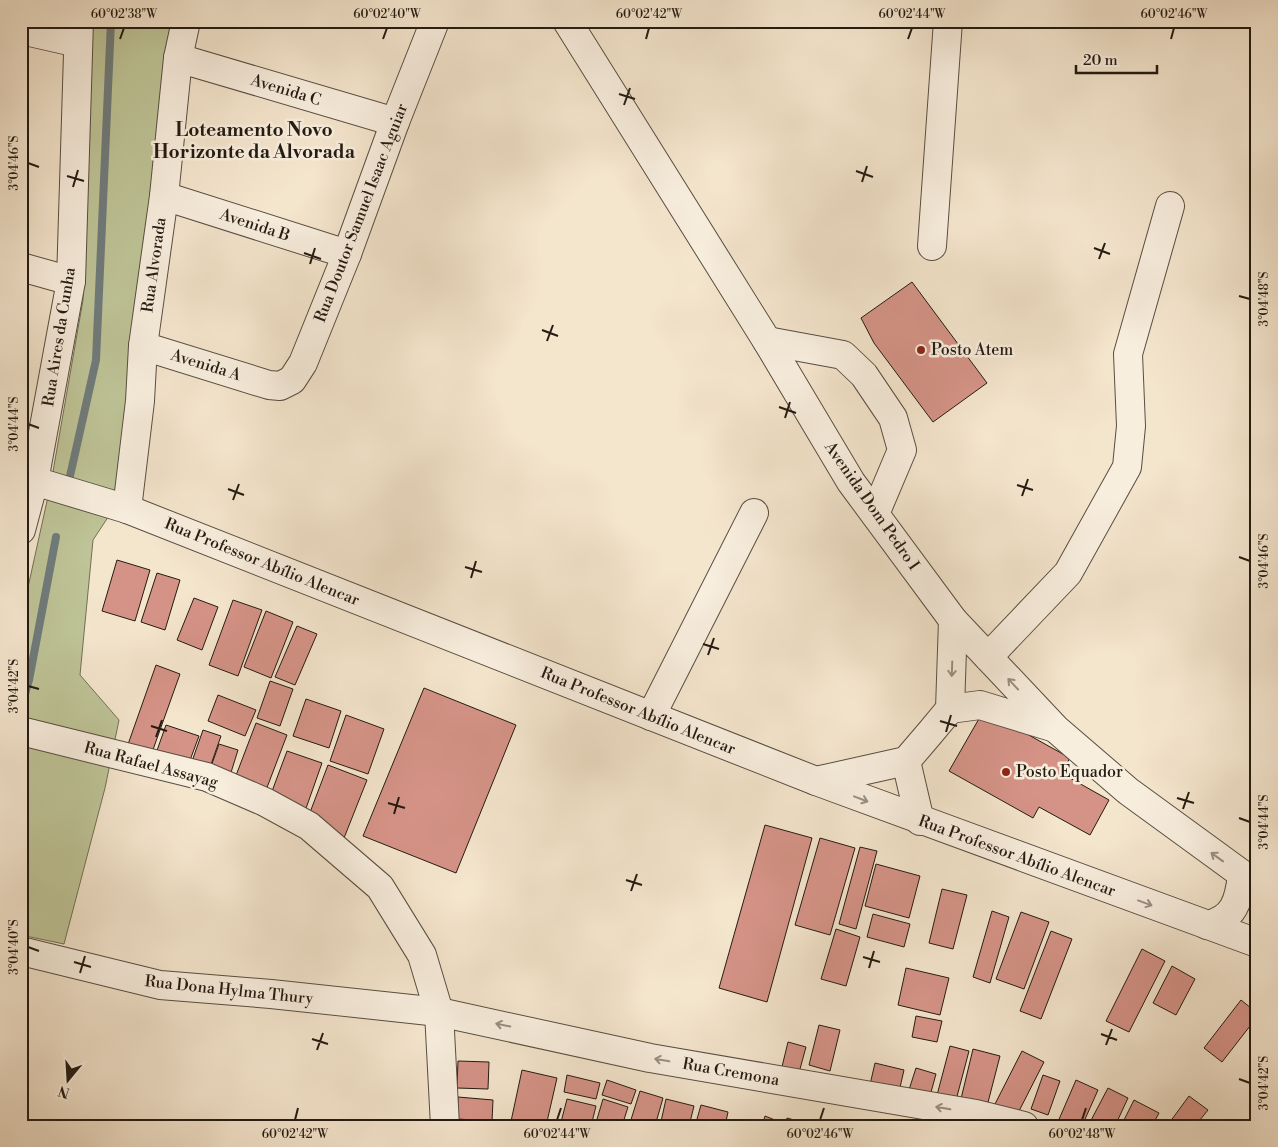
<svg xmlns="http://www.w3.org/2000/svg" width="1278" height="1147" viewBox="0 0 1278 1147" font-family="'Libre Bodoni',serif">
<rect width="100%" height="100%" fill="#f4e5cd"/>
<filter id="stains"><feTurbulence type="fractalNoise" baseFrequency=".004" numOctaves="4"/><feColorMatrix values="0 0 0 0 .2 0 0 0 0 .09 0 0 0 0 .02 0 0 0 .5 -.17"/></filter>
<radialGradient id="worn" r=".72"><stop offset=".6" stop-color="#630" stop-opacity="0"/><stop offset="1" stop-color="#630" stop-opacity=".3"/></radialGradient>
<path fill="#bec497" stroke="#717054" d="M92 21H183L124 493 93 540 80 675 119 720 105 788 64 944 21 935V619L51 483 83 300 84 203Z"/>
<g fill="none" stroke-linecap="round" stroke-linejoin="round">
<g stroke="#707c7c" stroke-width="8">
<path d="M70 476 96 360 111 21"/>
<path d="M21 708 29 680 56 537"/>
</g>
</g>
<g fill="#d59387" stroke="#241b12">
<path d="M912 282 987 383 933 422 874 343 861 318Z"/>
<path d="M117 560 150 570 135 621 102 611Z"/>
<path d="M157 573 180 580 165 630 141 622Z"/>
<path d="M194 598 218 607 202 650 177 640Z"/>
<path d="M233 600 262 610 238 676 209 665Z"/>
<path d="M266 611 293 622 271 678 244 667Z"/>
<path d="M297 626 317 634 295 685 275 677Z"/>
<path d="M156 665 180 674 150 758 126 750Z"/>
<path d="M270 681 293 689 280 726 257 718Z"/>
<path d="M424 688 516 725 456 873 363 836Z"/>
<path d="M218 695 256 710 245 736 208 721Z"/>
<path d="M306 699 341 711 329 748 293 736Z"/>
<path d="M984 710 1070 758 1061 773 1109 800 1090 835 1039 807 1033 818 949 771Z"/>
<path d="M346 715 384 729 368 774 330 761Z"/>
<path d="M256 723 287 735 263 798 232 786Z"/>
<path d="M166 725 199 736 186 771 154 759Z"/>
<path d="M203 730 221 736 208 773 190 767Z"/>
<path d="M219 744 238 750 228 782 208 775Z"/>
<path d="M287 751 322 763 304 814 268 802Z"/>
<path d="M328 765 367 780 344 838 306 823Z"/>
<path d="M765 825 812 838 767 1002 719 988Z"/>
<path d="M820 838 855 848 830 935 795 925Z"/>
<path d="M860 847 877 851 856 929 839 924Z"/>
<path d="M876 864 920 876 909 918 865 906Z"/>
<path d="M942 889 967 895 953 949 929 943Z"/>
<path d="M992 911 1009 917 990 983 973 977Z"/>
<path d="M1021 912 1049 922 1024 989 996 979Z"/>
<path d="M873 914 910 924 904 947 867 937Z"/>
<path d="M836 929 860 937 846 986 821 979Z"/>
<path d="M1051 931 1072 939 1041 1019 1020 1011Z"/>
<path d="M1142 949 1165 961 1129 1032 1106 1021Z"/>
<path d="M1172 966 1195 979 1176 1015 1153 1003Z"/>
<path d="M906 968 949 978 940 1015 898 1005Z"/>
<path d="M1241 1000 1257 1013V1017L1222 1062 1204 1048Z"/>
<path d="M916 1016 942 1021 937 1042 912 1037Z"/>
<path d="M819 1025 840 1030 830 1071 809 1065Z"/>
<path d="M788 1042 806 1047 797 1080 780 1075Z"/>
<path d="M950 1046 969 1051 955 1104 936 1099Z"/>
<path d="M973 1049 1000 1056 986 1110 960 1103Z"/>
<path d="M1022 1051 1044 1062 1017 1115 995 1104Z"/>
<path d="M458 1061 489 1062 488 1089 457 1088Z"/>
<path d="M875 1063 904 1070 898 1096 869 1089Z"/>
<path d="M916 1068 936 1074 928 1103 907 1096Z"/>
<path d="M522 1070 557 1078 546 1126H510Z"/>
<path d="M567 1075 600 1083 596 1099 564 1092Z"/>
<path d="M1043 1075 1060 1081 1048 1115 1031 1109Z"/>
<path d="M607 1080 636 1090 631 1104 602 1095Z"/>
<path d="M1076 1080 1098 1090 1082 1126H1061L1057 1124Z"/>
<path d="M1108 1088 1128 1098 1115 1126H1088Z"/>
<path d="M640 1091 663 1098 655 1126H629Z"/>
<path d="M1189 1096 1208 1110 1195 1126H1167Z"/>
<path d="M458 1097 493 1100 492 1121 457 1119Z"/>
<path d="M567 1099 596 1106 591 1126H560Z"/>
<path d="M603 1099 628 1107 622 1126H595Z"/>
<path d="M666 1099 694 1106 689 1126H660Z"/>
<path d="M1134 1100 1159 1113 1152 1126H1121Z"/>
<path d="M701 1105 728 1112 725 1126H695Z"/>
<path d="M765 1116 780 1122 779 1126H762Z"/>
<path d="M787 1118 816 1126H784Z"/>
</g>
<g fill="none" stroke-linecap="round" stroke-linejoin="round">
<g stroke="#584e41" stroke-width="30">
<g id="minor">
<path d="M567 21 767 341 851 482 953 620 1056 729 1128 791 1257 885"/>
<path d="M21 30 78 43"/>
<path d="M178 58 395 122"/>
<path d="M164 196 347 254"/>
<path d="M932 246 948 21"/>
<path d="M21 267 71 281"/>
<path d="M767 341 843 355 864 375 893 418 902 450 875 514"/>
<path d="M143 346 269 385 280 386 292 380 303 363 347 254 395 122 435 21"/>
<path d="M21 477 127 509 816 781 1257 943"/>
<path d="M127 509 140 401 143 346 164 196 178 58 186 21"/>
<path d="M21 530 34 481 71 281 79 21"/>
<path d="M988 657 1068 573 1127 467 1131 426 1128 354 1170 206"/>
<path d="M950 709 980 705 1052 727"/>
<path d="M651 716 754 513"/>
<path d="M21 731 207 777 265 802 309 826 380 887 422 955 439 1012 445 1126"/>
<path d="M906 761 920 821"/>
<path d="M816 781 906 761 930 733 950 709 953 620"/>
<path d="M1207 925C1234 919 1239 901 1242 875"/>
<path d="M21 951 160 985 271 994 439 1012 650 1058 976 1114 1024 1126"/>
</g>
</g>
<use href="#minor" stroke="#f8eede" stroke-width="28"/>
</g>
<defs><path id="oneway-shaft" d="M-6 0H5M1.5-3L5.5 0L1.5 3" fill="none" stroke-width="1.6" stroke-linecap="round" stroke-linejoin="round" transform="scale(1.25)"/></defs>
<g stroke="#998f82">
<use href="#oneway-shaft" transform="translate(952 669) rotate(92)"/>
<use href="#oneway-shaft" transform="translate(1013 684) rotate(-133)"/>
<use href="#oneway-shaft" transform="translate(861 799) rotate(21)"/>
<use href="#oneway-shaft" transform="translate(1217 857) rotate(-144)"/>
<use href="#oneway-shaft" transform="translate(1145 903) rotate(20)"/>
<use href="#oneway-shaft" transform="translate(503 1025) rotate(-168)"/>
<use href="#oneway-shaft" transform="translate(662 1060) rotate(-170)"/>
<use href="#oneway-shaft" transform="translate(943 1108) rotate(-170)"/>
</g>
<path fill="none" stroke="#241b12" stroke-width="2" d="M120 39 124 28M383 39 387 28M646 39 649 28M908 39 912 28M1171 39 1174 28M619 94 635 99M624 105 630 88M28 163 39 167M856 171 873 177M67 176 84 181M862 182 867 166M73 187 78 170M1094 248 1110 254M304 253 321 259M1099 259 1105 243M310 264 315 248M1239 296 1250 299M542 330 558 336M547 341 553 325M779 407 796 413M785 418 790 402M28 424 39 428M1017 485 1033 490M228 489 244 495M1022 496 1028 479M233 500 239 484M1239 557 1250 561M465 567 482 572M471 578 476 561M703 644 719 649M708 655 714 638M28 686 39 689M940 721 957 726M151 726 167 731M946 732 951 715M156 737 162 720M1177 798 1194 803M388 803 405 808M1183 809 1189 792M394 814 399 797M1239 818 1250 822M626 880 642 885M631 891 637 874M28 947 39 951M863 957 880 962M74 962 91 967M869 968 874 951M80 973 85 956M1101 1034 1117 1040M312 1039 328 1044M1106 1045 1112 1029M317 1050 323 1033M1239 1079 1250 1083M295 1120 298 1108M557 1120 561 1108M820 1120 824 1108M1082 1120 1086 1108"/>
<g fill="#8f2418" stroke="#f8eede" stroke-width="2">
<circle cx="921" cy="350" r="5"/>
<circle cx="1006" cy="772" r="5"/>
</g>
<g text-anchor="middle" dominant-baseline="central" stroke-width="5" stroke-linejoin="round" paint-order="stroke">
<g font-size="16" fill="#241b12" stroke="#f8eede">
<text transform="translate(286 90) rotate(17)">Avenida C</text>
<text transform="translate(361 213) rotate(-69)">Rua Doutor Samuel Isaac Aguiar</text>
<text transform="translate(255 225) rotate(18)">Avenida B</text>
<text transform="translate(154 265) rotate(-82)">Rua Alvorada</text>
<text transform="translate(59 337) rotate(-81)">Rua Aires da Cunha</text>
<text transform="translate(206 365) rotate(17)">Avenida A</text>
<text transform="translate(872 506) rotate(55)">Avenida Dom Pedro I</text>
<text transform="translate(262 562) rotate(22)">Rua Professor Abílio Alencar</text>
<text transform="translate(638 711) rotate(22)">Rua Professor Abílio Alencar</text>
<text transform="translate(151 765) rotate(15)">Rua Rafael Assayag</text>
<text transform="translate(1017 856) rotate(20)">Rua Professor Abílio Alencar</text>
<text transform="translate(229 990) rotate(6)">Rua Dona Hylma Thury</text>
<text transform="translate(731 1072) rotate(10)">Rua Cremona</text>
</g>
<g font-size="16" fill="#241b12" stroke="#f8eede" text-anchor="start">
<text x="931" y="350">Posto Atem</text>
<text x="1016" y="772">Posto Equador</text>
</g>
<g font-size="19" font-weight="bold" fill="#241b12" stroke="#f8eede">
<text x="254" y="130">Loteamento Novo<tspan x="254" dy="22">Horizonte da Alvorada</tspan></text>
</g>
</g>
<rect width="1278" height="1147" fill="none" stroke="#f4e5cd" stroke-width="55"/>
<g transform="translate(68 1080) rotate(198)" stroke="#f8eede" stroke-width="4" paint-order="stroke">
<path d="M0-4L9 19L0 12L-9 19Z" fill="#241b12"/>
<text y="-8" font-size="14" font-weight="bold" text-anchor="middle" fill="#241b12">N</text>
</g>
<path d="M1076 65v8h81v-8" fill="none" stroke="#241b12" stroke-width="2.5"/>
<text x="1083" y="65" font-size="15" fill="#241b12" stroke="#f8eede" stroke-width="4" paint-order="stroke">20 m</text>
<rect x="28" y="28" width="1222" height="1092" fill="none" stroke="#241b12" stroke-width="2"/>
<g font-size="12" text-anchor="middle" fill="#241b12">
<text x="124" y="18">60°02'38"W</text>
<text x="387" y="18">60°02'40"W</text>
<text x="649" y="18">60°02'42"W</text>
<text x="912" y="18">60°02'44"W</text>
<text x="1174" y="18">60°02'46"W</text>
<text transform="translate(14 163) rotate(-90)" y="4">3°04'46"S</text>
<text transform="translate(1264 299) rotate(-90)" y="4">3°04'48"S</text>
<text transform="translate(14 424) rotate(-90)" y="4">3°04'44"S</text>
<text transform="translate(1264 561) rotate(-90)" y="4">3°04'46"S</text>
<text transform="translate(14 686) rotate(-90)" y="4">3°04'42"S</text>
<text transform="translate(1264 822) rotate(-90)" y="4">3°04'44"S</text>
<text transform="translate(14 947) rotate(-90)" y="4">3°04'40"S</text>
<text transform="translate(1264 1083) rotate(-90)" y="4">3°04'42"S</text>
<text x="295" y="1138">60°02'42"W</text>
<text x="557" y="1138">60°02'44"W</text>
<text x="820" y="1138">60°02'46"W</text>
<text x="1082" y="1138">60°02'48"W</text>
</g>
<rect width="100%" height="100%" filter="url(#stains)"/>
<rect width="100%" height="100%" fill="url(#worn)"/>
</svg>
